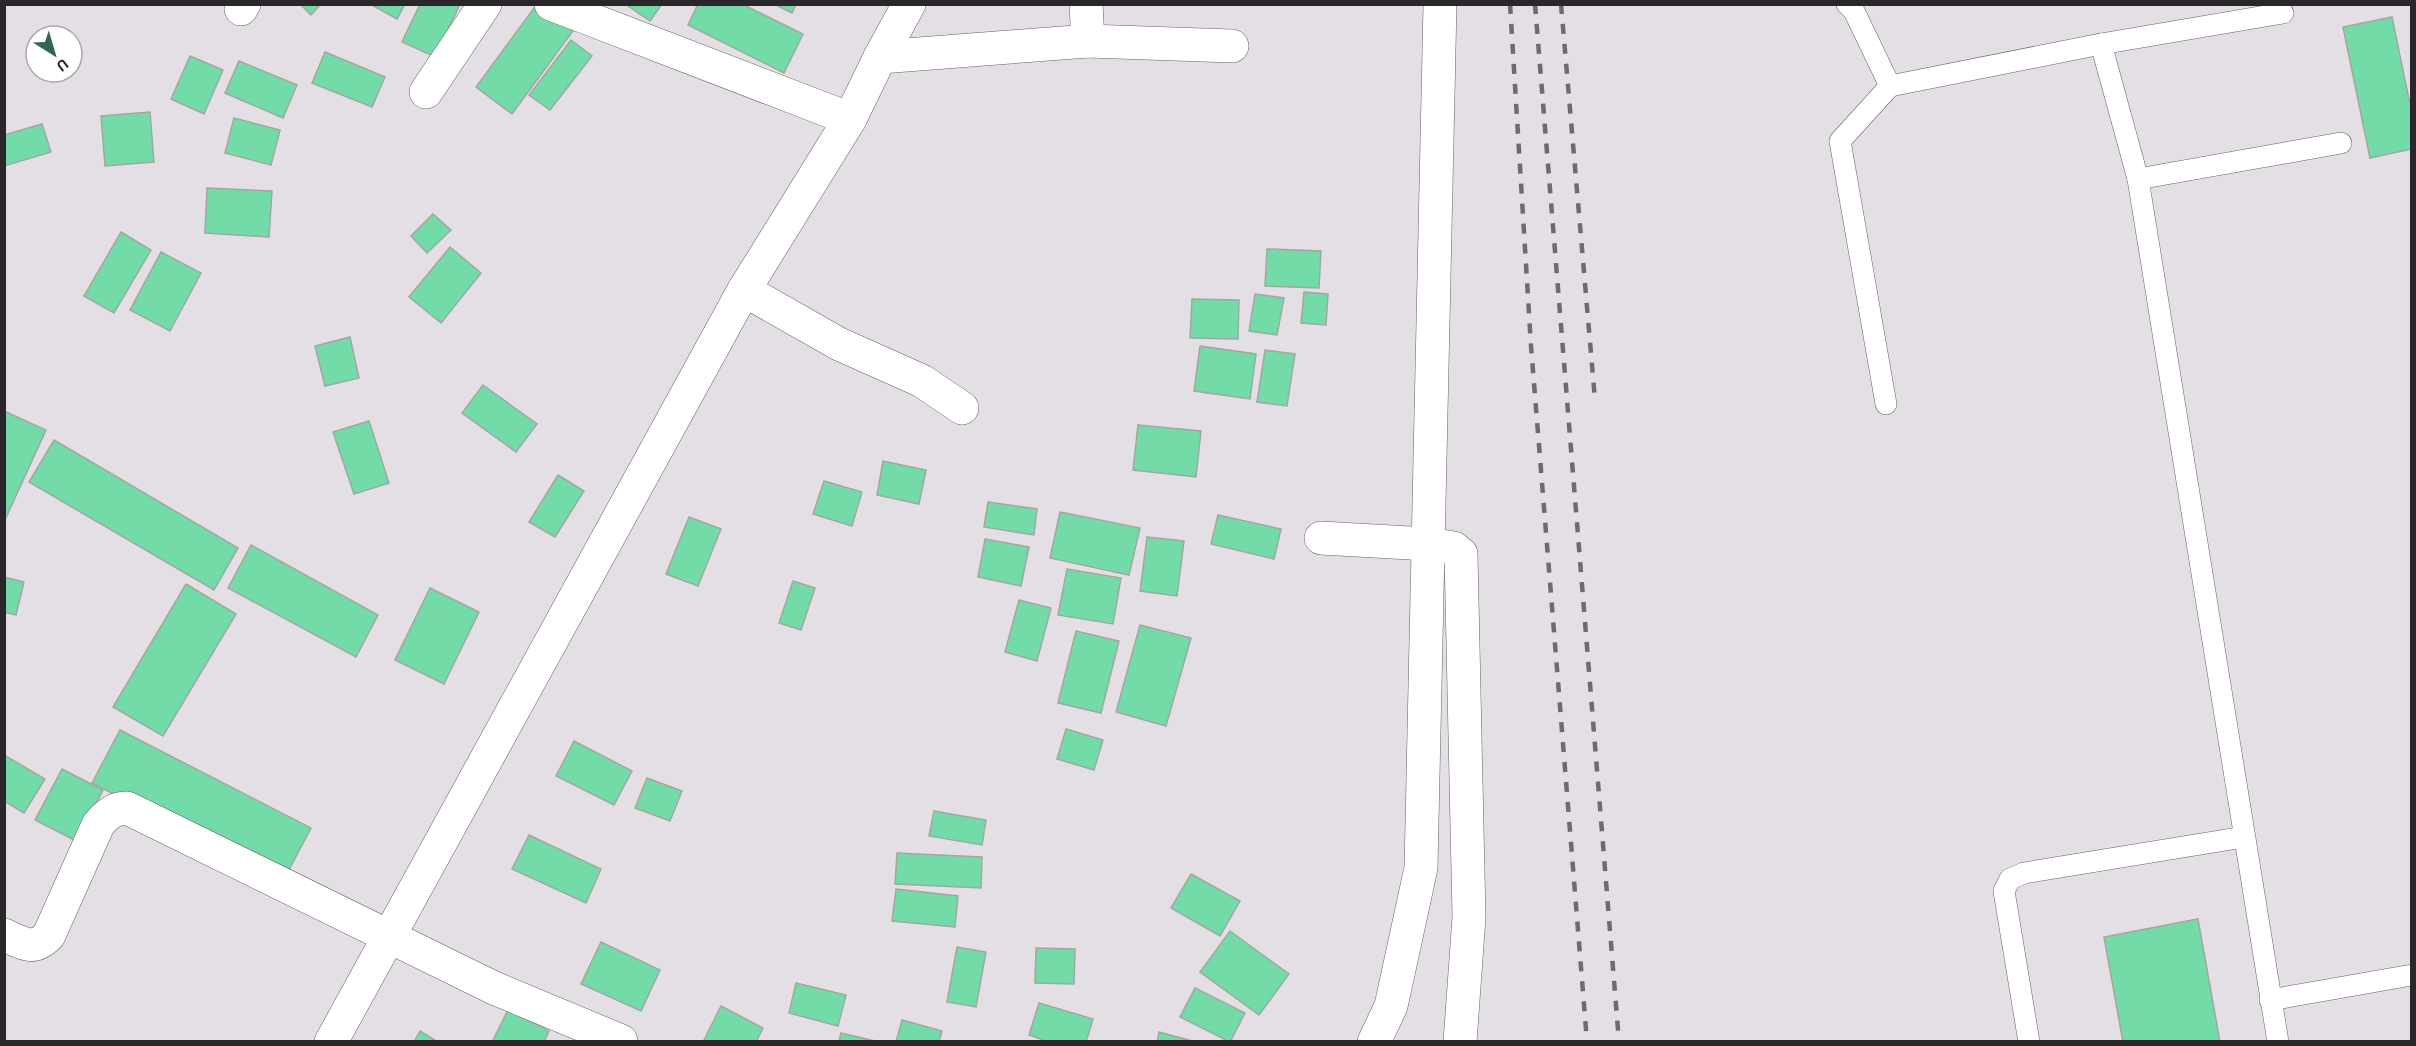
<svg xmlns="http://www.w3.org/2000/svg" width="2416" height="1046" viewBox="0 0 2416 1046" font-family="'Alegreya Sans',sans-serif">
<rect width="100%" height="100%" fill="#e3dfe4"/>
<g fill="#73dba7" stroke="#a2a7a4" stroke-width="1.5">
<path d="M300 4H321L311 15Z"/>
<path d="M370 4H405L397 19Z"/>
<path d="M420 4H460L435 57 402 42Z"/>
<path d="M537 4 573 31 512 114 476 87Z"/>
<path d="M625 4H662L650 21Z"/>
<path d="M698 4H742L803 34 784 73 688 25Z"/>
<path d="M774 4H796L792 13Z"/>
<path d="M2392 17 2412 114V149L2370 158 2343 27Z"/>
<path d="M571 40 592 56 550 110 529 95Z"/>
<path d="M325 52 385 77 372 107 312 83Z"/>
<path d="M190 56 223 70 204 114 171 99Z"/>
<path d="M239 61 297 85 283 118 225 93Z"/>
<path d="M150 112 154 162 105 166 101 116Z"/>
<path d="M234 118 280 130 271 165 225 153Z"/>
<path d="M42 124 51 152 4 166V135Z"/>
<path d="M207 188 272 191 269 237 205 233Z"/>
<path d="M433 214 451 230 427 253 411 236Z"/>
<path d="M121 232 151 250 114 313 84 296Z"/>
<path d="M450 247 481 273 441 323 409 297Z"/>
<path d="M1267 249 1321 251 1319 288 1265 286Z"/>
<path d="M161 252 201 273 170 331 130 310Z"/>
<path d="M1304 292 1328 294 1326 325 1301 323Z"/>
<path d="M1255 294 1284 298 1277 335 1249 331Z"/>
<path d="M1192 299 1239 300 1238 339 1190 338Z"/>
<path d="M350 337 359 378 325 386 315 346Z"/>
<path d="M1200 346 1256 354 1250 399 1194 391Z"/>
<path d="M1265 350 1295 354 1287 406 1257 402Z"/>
<path d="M483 385 537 424 516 452 462 413Z"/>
<path d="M4 411 46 430 4 522Z"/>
<path d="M369 421 389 483 354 494 333 432Z"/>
<path d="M1138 425 1201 431 1196 477 1133 470Z"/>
<path d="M54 440 238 548 214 590 29 482Z"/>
<path d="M883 461 926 470 919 504 877 495Z"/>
<path d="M558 475 584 491 555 537 529 522Z"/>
<path d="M824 481 862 492 852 526 813 514Z"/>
<path d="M988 502 1037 509 1034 535 984 527Z"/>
<path d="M1060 512 1140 528 1129 575 1050 558Z"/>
<path d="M1218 515 1281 529 1274 559 1211 544Z"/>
<path d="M689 517 721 529 698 586 666 574Z"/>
<path d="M1147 537 1184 541 1177 596 1140 591Z"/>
<path d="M985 539 1029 547 1021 586 978 577Z"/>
<path d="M251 545 378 615 356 657 228 588Z"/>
<path d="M1067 569 1121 578 1113 624 1058 615Z"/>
<path d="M4 577 24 582 16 615 4 612Z"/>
<path d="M793 581 815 588 801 630 779 623Z"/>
<path d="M186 584 236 614 163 736 113 707Z"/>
<path d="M430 588 479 612 444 684 395 660Z"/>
<path d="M1019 600 1051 608 1037 661 1005 652Z"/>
<path d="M1140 625 1191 638 1166 726 1116 712Z"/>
<path d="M1076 631 1119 641 1101 713 1058 703Z"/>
<path d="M1066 729 1103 740 1094 770 1057 759Z"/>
<path d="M120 730 311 828 283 881 92 783Z"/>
<path d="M574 741 632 771 614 805 556 776Z"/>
<path d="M4 755 45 779 24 813 4 801Z"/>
<path d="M62 769 103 790 76 841 35 820Z"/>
<path d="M647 778 682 791 670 821 635 808Z"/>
<path d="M934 811 986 820 982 845 929 836Z"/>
<path d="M529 835 601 869 586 903 512 869Z"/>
<path d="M897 853 982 857 981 888 895 884Z"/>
<path d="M1191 874 1240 901 1220 936 1171 908Z"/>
<path d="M896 889 958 896 955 927 892 921Z"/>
<path d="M2198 919 2220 1042H2123L2104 937Z"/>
<path d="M1230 931 1289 974 1259 1015 1200 972Z"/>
<path d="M601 942 660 970 641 1011 581 984Z"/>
<path d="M957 947 986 952 976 1007 947 1002Z"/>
<path d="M1036 948 1075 949 1074 984 1035 983Z"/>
<path d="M796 983 846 995 838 1026 789 1013Z"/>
<path d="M1195 988 1245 1013 1230 1042 1180 1017Z"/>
<path d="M1039 1003 1093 1019 1086 1042H1049L1029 1035Z"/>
<path d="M721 1006 763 1028 756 1042H703Z"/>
<path d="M508 1010 549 1031 544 1042H492Z"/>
<path d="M902 1020 942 1031 939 1042H896Z"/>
<path d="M420 1031 438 1042H414Z"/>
<path d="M1159 1032 1196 1042H1157Z"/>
<path d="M841 1033 875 1041 839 1042Z"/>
</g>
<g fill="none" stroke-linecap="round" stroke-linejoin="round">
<g stroke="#656266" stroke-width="22">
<g id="lane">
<path d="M1847 4 1854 11 1890 86 2101 44 2138 179 2341 143"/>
<path d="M2101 44 2283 13"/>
<path d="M2138 179 2278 1042"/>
<path d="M1886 404 1840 141 1890 86"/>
<path d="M2270 1000 2412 975"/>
<path d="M2029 1042 2004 891 2010 879 2024 873 2244 837"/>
</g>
</g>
<g stroke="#656266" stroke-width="34">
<g id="street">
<path d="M551 4 850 119"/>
<path d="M1086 4 1088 41"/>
<path d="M241 9 244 4"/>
<path d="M880 57 1088 41 1232 46"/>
<path d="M426 92 485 4"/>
<path d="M744 290 839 344 922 381 962 408"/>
<path d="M1321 538 1428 544 1454 548 1461 554 1469 917 1460 1042"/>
<path d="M4 935C23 943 33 952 49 935L98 825C106 815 114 808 127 808L494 988 621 1041"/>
<path d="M331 1042 744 290 850 119 880 57 909 4"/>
<path d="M1374 1042 1391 1006 1421 868 1440 4"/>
</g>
</g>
<use href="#lane" stroke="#fff" stroke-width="21"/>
<use href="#street" stroke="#fff" stroke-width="33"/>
<g stroke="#6e6b6e" stroke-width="4.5" stroke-dasharray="10 10" stroke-linecap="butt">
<path d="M1510 4 1531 346 1587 1042"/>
<path d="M1535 4 1619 1042"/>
<path d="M1561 4 1595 400"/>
</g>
</g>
<rect width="2416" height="1046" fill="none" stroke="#292729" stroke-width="12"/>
<g transform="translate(54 54) rotate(143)"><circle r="28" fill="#ffffff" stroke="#a9a9a9" stroke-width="1.5"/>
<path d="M0-4.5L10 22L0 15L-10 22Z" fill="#31664c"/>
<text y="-9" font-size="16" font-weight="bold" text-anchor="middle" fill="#292729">U</text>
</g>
</svg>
